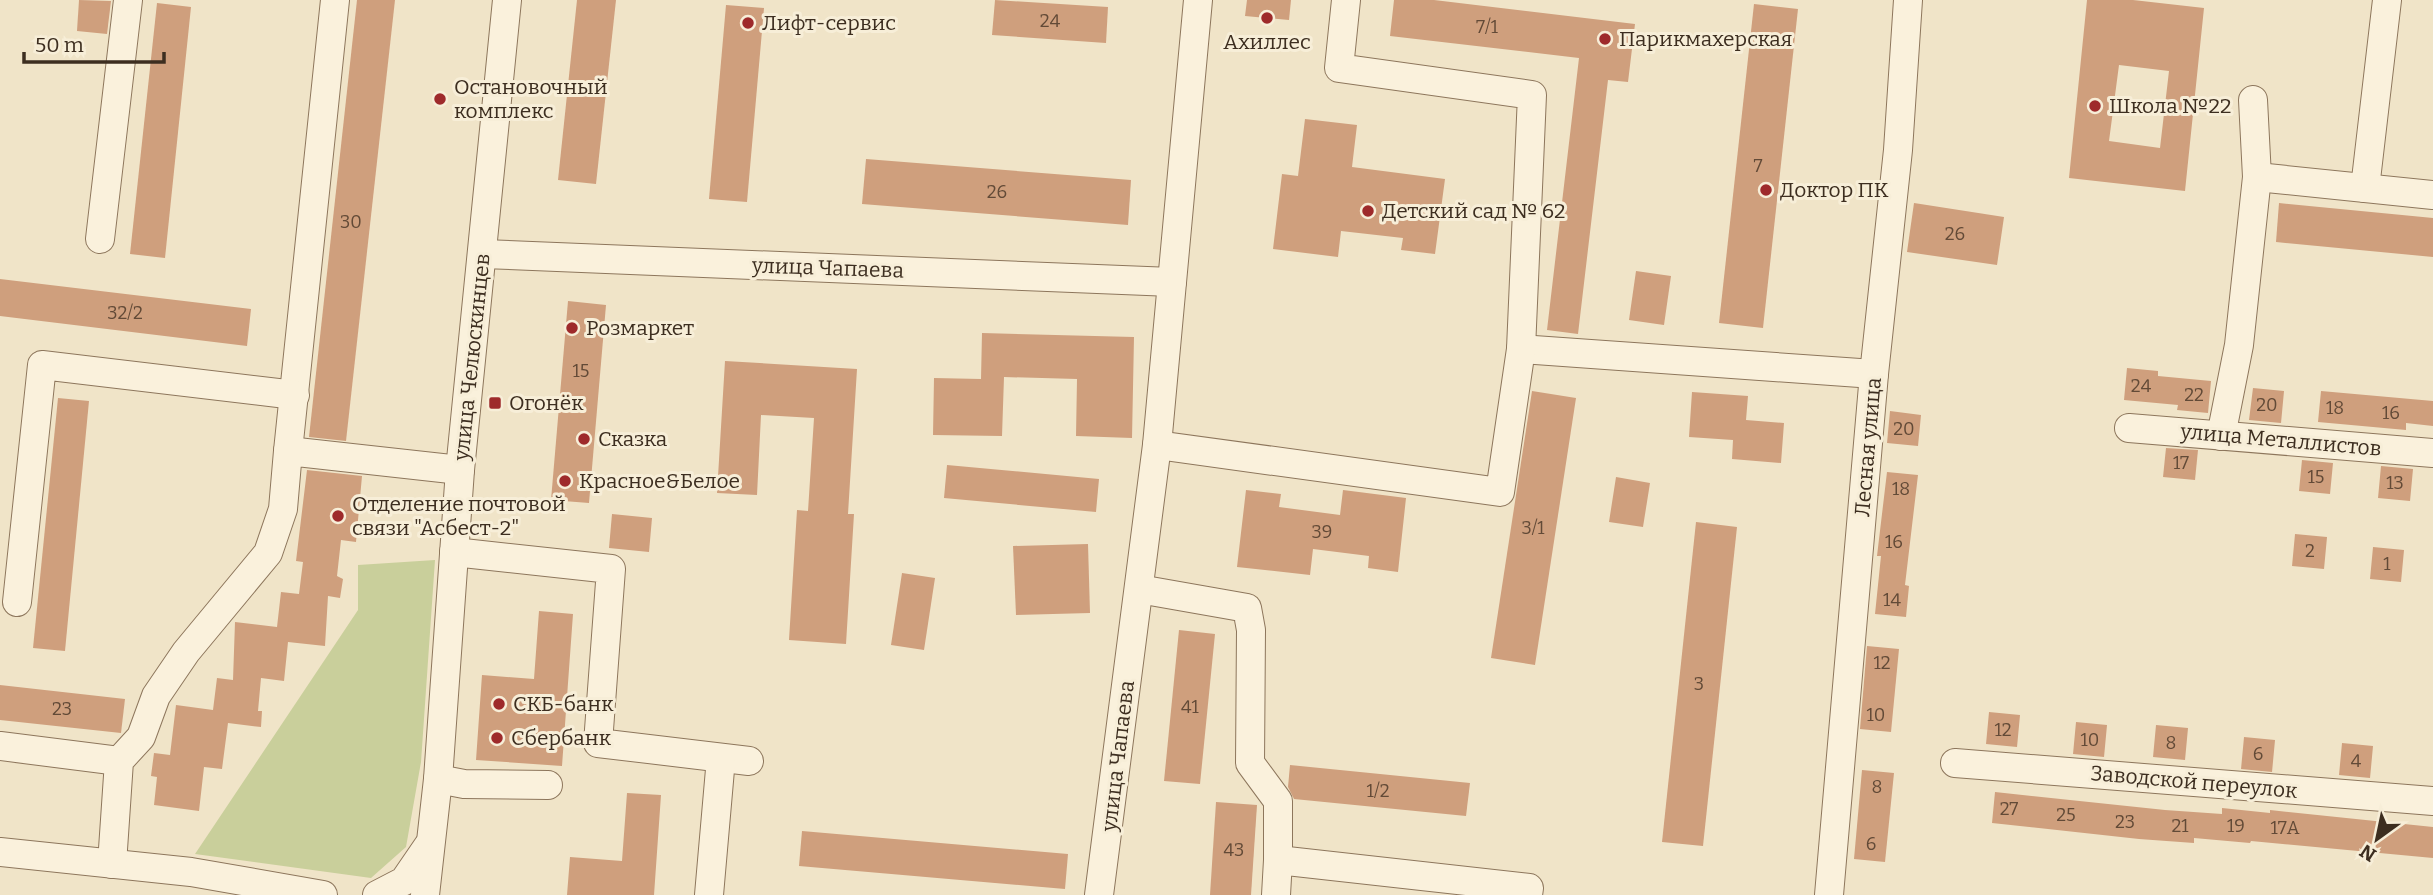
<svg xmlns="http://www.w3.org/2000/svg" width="2433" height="895" viewBox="0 0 2433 895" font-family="Bitter,serif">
<rect width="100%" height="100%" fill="#f0e4c8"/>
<path fill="#c9cf9b" d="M435 560 421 762 406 847 371 878 195 854 358 610V565Z"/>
<g fill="#cf9f7d" fill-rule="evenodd">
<path d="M79 0 111 1 107 34 77 31Z"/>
<path d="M357 0H395L346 441 309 437Z"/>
<path d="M577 0H616L596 184 558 180Z"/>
<path d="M995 0 1108 7 1106 43 992 35Z"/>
<path d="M1247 0H1291L1289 20 1245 16Z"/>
<path d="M1394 0H1434L1635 24 1628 82 1608 80 1578 334 1547 330 1579 58 1390 36Z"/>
<path d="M2087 0H2133L2204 8 2185 191 2069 178ZM2119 65 2169 71 2160 148 2109 141Z"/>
<path d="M157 3 191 7 165 258 130 254Z"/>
<path d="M1754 4 1798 9 1763 328 1719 323Z"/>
<path d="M726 5 764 8 747 202 709 199Z"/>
<path d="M1305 119 1357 125 1352 167 1445 179 1435 254 1401 250 1403 238 1341 231 1338 257 1273 249 1282 174 1298 176Z"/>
<path d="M866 159 1131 180 1128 225 862 204Z"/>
<path d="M1914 203 2004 217 1997 265 1907 252Z"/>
<path d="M2279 203 2433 218V257L2276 242Z"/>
<path d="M1636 271 1671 276 1664 325 1629 320Z"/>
<path d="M0 279 251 309 247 346 0 316Z"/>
<path d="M568 301 606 305 589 503 551 500Z"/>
<path d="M982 333 1134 337 1132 438 1076 436 1077 379 1004 377 1002 436 933 435 934 378 981 379Z"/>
<path d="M725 361 857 369 848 514H854L846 644 789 640 797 510 808 511 814 418 761 415 757 495 717 493Z"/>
<path d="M2127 368 2158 371V376L2211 381 2208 413 2177 410 2178 405 2124 400Z"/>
<path d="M2253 388 2284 391 2281 423 2249 420Z"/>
<path d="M1532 391 1576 398 1535 665 1491 658Z"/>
<path d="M2321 391 2433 401V426L2406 423V430L2318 422Z"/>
<path d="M1692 392 1748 396 1746 420 1784 423 1781 463 1732 459 1733 440 1689 437Z"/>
<path d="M58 398 89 401 65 651 33 648Z"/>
<path d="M1890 411 1921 415 1918 446 1887 443Z"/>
<path d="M2166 448 2198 450 2195 480 2163 477Z"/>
<path d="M2302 460 2333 463 2330 494 2299 491Z"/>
<path d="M947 465 1099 479 1096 512 944 498Z"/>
<path d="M2381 466 2413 469 2410 501 2378 498Z"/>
<path d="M307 470 362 476 356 542 341 540 337 576 343 579 340 598 328 596 325 646 288 642 284 681 261 678 258 711H262L261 727 228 723 222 769 204 767 199 811 154 805 157 777 151 776 154 753 170 755 176 705 213 710 217 678 233 680 235 622 277 627 281 592 299 594 303 562 296 561Z"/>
<path d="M1887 472 1918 475 1905 585 1909 586 1906 617 1875 614 1881 556H1877Z"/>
<path d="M1616 477 1650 483 1643 527 1609 522Z"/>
<path d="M1246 490 1281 494 1279 507 1340 515 1343 490 1406 498 1398 572 1368 568 1369 556 1313 549 1310 575 1237 567Z"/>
<path d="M612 514 652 518 649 552 609 548Z"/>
<path d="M1696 522 1737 527 1703 846 1662 842Z"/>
<path d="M2295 534 2327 537 2324 569 2292 566Z"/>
<path d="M1088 544 1090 613 1016 615 1013 546Z"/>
<path d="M2373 547 2404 550 2401 582 2370 579Z"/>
<path d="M902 573 935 578 924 650 891 645Z"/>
<path d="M539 611 573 614 562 766 476 760 482 675 534 679Z"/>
<path d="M1179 630 1215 634 1200 784 1164 781Z"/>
<path d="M1867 646 1899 649 1891 732 1860 729Z"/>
<path d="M0 685 125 699 121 733 0 720Z"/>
<path d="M1989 712 2020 715 2017 747 1986 744Z"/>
<path d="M2076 722 2107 725 2104 757 2073 754Z"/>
<path d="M2156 725 2188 728 2185 760 2153 757Z"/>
<path d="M2244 737 2275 740 2272 772 2241 769Z"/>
<path d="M2342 743 2373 746 2370 778 2339 775Z"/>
<path d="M1290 765 1470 783 1466 816 1294 799 1288 787Z"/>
<path d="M1862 770 1894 773 1885 862 1854 859Z"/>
<path d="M1995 792 2165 810 2222 814V808L2270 813V810L2433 827V858L2251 841 2250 843 2194 838V843L2139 839 1992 823Z"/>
<path d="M627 793 661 795 654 895H567L570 857 622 861Z"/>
<path d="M1216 802 1257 805 1251 895H1210Z"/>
<path d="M802 831 1068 854 1065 889 799 866Z"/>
</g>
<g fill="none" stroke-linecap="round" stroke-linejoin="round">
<g stroke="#8d765c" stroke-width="30">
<g id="minor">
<path d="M2257 177 2433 195"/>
<path d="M2365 188 2387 0"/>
<path d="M100 239 128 0"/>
<path d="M483 254 1172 282"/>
<path d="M1521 349 1874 374"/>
<path d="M2129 428 2433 453"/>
<path d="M2221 436 2239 345 2257 177 2253 100"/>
<path d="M1157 445 1500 492 1521 349 1532 95 1339 68 1346 0"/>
<path d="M288 451 335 0"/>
<path d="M454 552 611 569 598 743 749 761"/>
<path d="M1139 589 1247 608 1251 630 1250 763 1278 801V860"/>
<path d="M17 602 42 365 295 395"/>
<path d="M0 746 119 761"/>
<path d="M1955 763 2433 801"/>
<path d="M438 779 464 784 548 785"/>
<path d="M0 852 191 872 323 895"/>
<path d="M112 864 119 761 141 737 156 696 186 652 268 553 283 509 288 451 460 470"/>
<path d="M377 895 404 881 428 846"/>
<path d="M425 895 438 779 460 470 507 0"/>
<path d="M709 895 721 758"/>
<path d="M1099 895 1157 445 1198 0"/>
<path d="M1276 895 1278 860 1529 888 1528 895"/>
<path d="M1829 895 1874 374 1898 150 1908 0"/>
</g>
</g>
<use href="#minor" stroke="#faf1dc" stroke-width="28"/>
</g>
<g fill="#9e2a2b" stroke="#f7eed8" stroke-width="2.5">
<circle cx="1267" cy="18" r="7"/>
<circle cx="748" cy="23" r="7"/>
<circle cx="1605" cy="39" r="7"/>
<circle cx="440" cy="99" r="7"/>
<circle cx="2095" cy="106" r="7"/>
<circle cx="1766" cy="190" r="7"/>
<circle cx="1368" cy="211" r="7"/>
<circle cx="572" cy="328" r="7"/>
<rect x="488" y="396" width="14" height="14" rx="3.5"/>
<circle cx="584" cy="439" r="7"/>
<circle cx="565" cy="481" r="7"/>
<circle cx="338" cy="516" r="7"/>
<circle cx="499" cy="704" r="7"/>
<circle cx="497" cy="738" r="7"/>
</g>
<g text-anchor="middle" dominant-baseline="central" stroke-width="6" stroke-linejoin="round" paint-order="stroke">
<g font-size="18" fill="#624a37">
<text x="1050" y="21">24</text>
<text x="1487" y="27">7/1</text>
<text x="1758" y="166">7</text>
<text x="997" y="192">26</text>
<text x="351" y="222">30</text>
<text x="1955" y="234">26</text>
<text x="125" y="313">32/2</text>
<text x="581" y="371">15</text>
<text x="2141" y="386">24</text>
<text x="2194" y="395">22</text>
<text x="2267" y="405">20</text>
<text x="2335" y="408">18</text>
<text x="2391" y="413">16</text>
<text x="1904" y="429">20</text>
<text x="2181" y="463">17</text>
<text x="2316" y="477">15</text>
<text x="2395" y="483">13</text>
<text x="1901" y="489">18</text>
<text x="1533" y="528">3/1</text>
<text x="1322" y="532">39</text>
<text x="1894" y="542">16</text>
<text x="2310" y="551">2</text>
<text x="2387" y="564">1</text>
<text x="1892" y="600">14</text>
<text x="1882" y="663">12</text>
<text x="1699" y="684">3</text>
<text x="1190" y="707">41</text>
<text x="62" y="709">23</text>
<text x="1876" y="715">10</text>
<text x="2003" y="730">12</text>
<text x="2090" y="740">10</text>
<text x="2171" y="743">8</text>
<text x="2258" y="754">6</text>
<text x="2356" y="761">4</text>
<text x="1877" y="787">8</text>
<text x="1378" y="791">1/2</text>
<text x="2009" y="809">27</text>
<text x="2066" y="815">25</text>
<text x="2125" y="822">23</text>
<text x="2180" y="826">21</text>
<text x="2236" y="826">19</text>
<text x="2285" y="828">17А</text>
<text x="1871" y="844">6</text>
<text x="1234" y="850">43</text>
</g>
<g font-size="21" fill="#3d2e20" stroke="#f7eed8" text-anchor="start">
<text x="762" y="23">Лифт-сервис</text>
<text x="1619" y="39">Парикмахерская</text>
<text x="1267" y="42" text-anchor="middle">Ахиллес</text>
<text x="454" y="87">Остановочный<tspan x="454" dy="24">комплекс</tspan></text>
<text x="2109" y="106">Школа №22</text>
<text x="1780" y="190">Доктор ПК</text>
<text x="1382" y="211">Детский сад № 62</text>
<text x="586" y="328">Розмаркет</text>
<text x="509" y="403">Огонёк</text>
<text x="598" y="439">Сказка</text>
<text x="579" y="481">Красное&amp;Белое</text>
<text x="352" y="504">Отделение почтовой<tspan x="352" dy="24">связи "Асбест-2"</tspan></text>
<text x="513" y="704">СКБ-банк</text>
<text x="511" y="738">Сбербанк</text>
</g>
<g font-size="21" fill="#3d2e20" stroke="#f7eed8">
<text transform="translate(828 268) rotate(2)">улица Чапаева</text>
<text transform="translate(472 357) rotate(-84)">улица Челюскинцев</text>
<text transform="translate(2281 440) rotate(5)">улица Металлистов</text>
<text transform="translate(1868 447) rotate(-85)">Лесная улица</text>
<text transform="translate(1118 756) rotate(-83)">улица Чапаева</text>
<text transform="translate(2194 782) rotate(5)">Заводской переулок</text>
</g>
</g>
<g transform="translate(2377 839) rotate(213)" stroke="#f7eed8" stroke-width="5" paint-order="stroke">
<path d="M0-5L12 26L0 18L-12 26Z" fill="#3d2e20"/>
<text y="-10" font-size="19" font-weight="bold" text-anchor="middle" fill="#3d2e20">N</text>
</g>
<path d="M24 52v10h140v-10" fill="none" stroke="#3d2e20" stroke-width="3.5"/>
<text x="35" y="52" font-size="21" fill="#3d2e20" stroke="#f7eed8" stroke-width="5" paint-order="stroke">50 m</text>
</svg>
